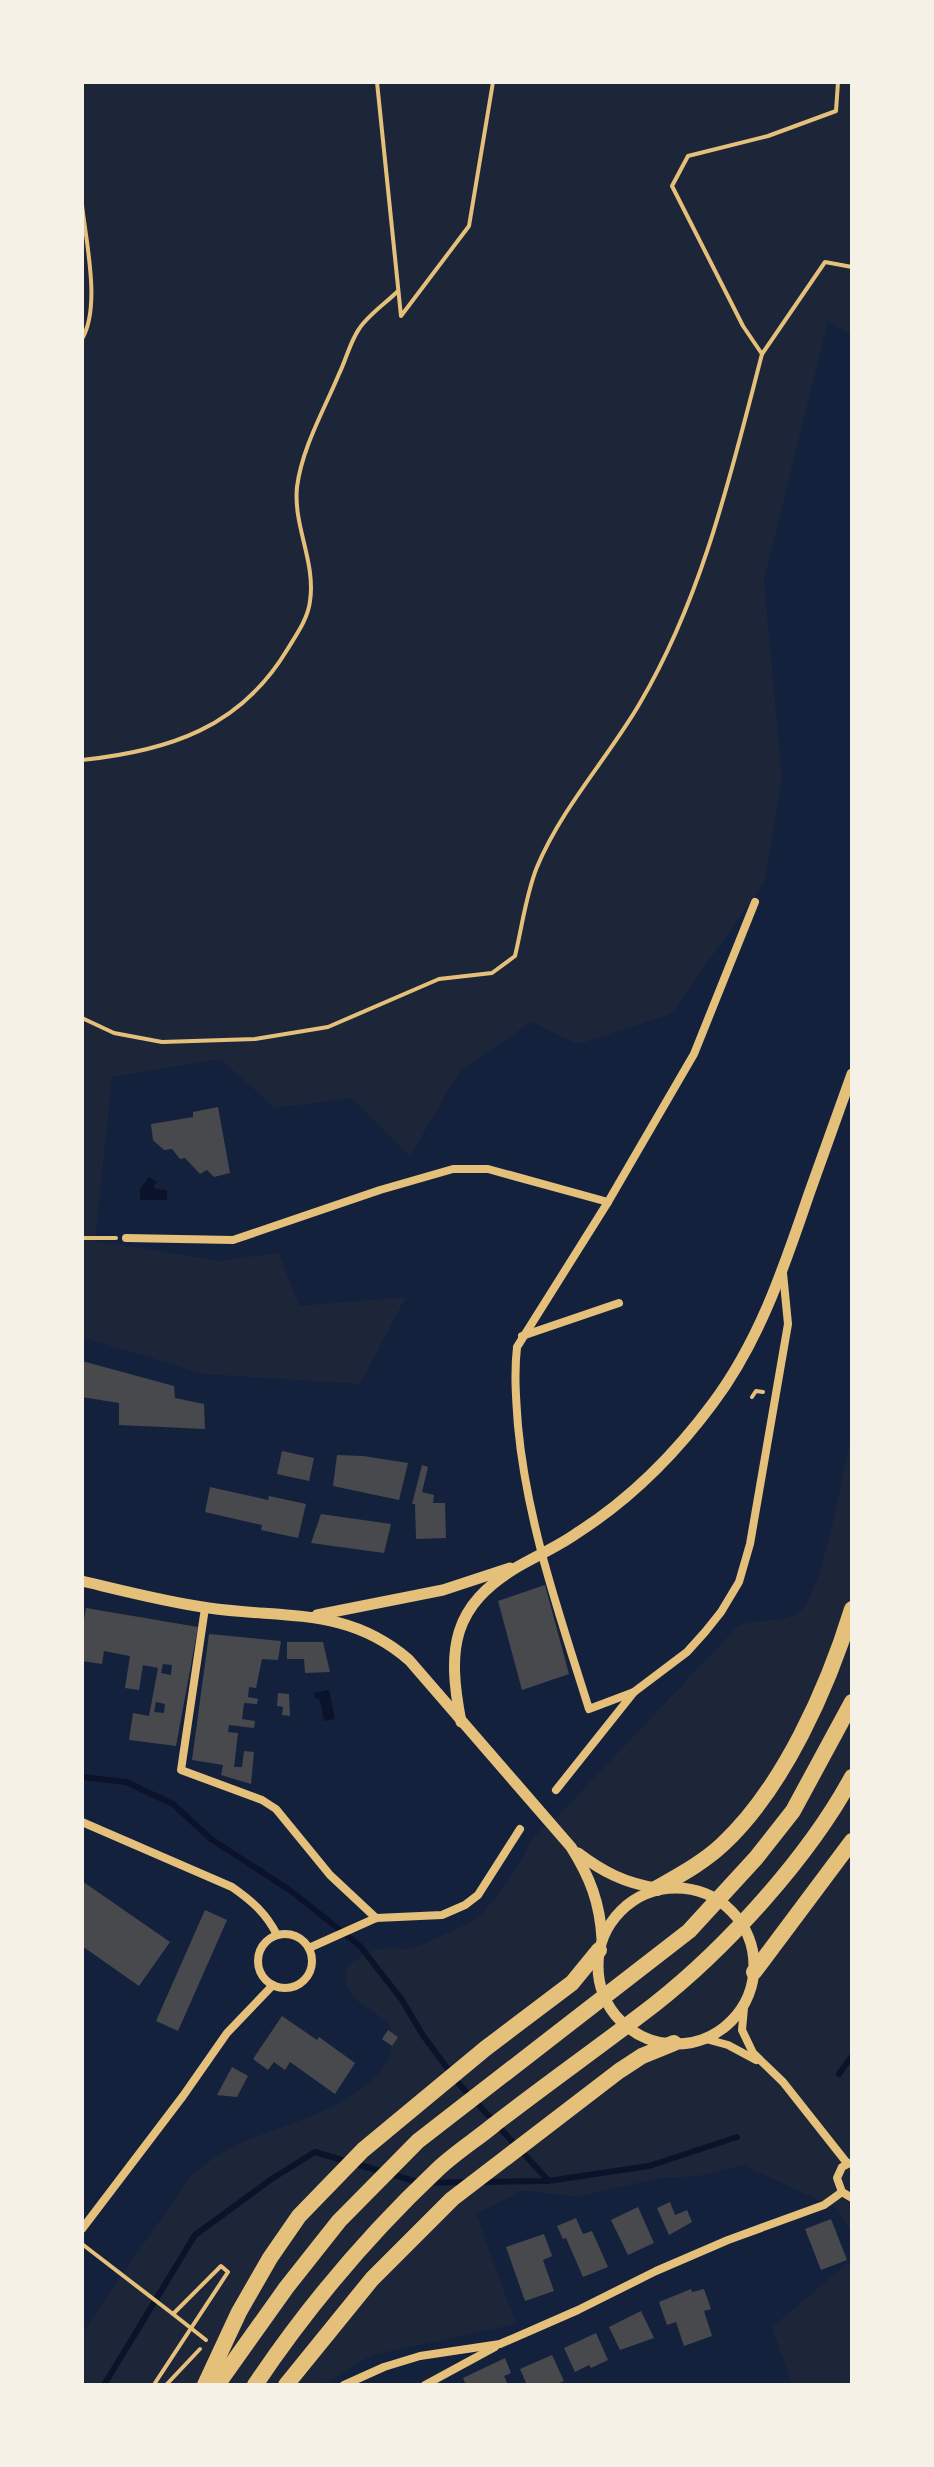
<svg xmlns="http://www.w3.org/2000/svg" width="934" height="2467" viewBox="0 0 934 2467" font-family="Helvetica,sans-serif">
<rect width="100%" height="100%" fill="#14213d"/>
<g fill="#1d2539">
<path d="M82 82H852V336L828 321 764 580 782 780 765 881 671 1014 578 1044 531 1022 460 1071 410 1156 352 1098 275 1108 220 1059 112 1077 95 1241 220 1261 279 1253 299 1306 406 1297 360 1384 204 1374 82 1337Z"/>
<path d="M852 1431V2234L838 2209 743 2165 698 2176 659 2178 577 2197 523 2190 476 2214 516 2324 372 2355 322 2385H82V2333L192 2174C207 2163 222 2152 238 2144 281 2125 393 2100 392 2038 391 2015 365 2011 352 1995 345 1987 346 1976 346 1966L369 1952 383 1948 405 1949 423 1944 470 1923 483 1913 509 1880 534 1837 565 1809 738 1626C757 1618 780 1624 798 1613 823 1596 844 1466 852 1431Z"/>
<path d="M852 2260V2385H792L772 2327Z"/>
</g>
<g fill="#0b132b">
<path d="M149 1177 157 1182 154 1186 155 1189 167 1190V1200H140V1189Z"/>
<path d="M329 1690 335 1719 324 1721 320 1700 315 1698 314 1693Z"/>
</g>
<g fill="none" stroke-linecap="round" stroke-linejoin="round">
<g stroke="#0b132b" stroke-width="6">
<path d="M82 1777 126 1782 173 1804 211 1839 291 1891 360 1946 402 2000 422 2034 459 2084 548 2180"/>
<path d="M839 2074 852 2056"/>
<path d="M481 2182 548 2181 649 2166 737 2137"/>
<path d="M104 2385 195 2235 273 2178 315 2152 421 2183 465 2182"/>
</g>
</g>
<g fill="#48494c" fill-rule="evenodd">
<path d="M218 1107 230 1173 214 1177 207 1170 200 1174 185 1158 180 1159 172 1149 164 1150 153 1140 151 1124 193 1117V1112Z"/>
<path d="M82 1361 174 1386 175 1398 204 1404 205 1429 119 1425V1403L82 1397Z"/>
<path d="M282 1451 314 1458 309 1481 277 1474Z"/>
<path d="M337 1455 363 1456 408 1463 399 1500 333 1486Z"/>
<path d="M422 1465 428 1467 422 1492 434 1495 433 1503H445L446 1538 416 1539 415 1504H412Z"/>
<path d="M210 1487 268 1500 269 1496 306 1504 298 1538 261 1530 262 1525 205 1512Z"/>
<path d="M321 1514 391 1524 384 1553 311 1543Z"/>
<path d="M545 1585 569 1674 522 1690 498 1601Z"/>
<path d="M86 1608 198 1627 176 1746 129 1740 133 1713 149 1716 158 1668 143 1665 139 1690 125 1688 130 1656 104 1651 102 1664 82 1661V1632ZM163 1664 172 1665 171 1675 161 1673ZM156 1702 165 1704 164 1713 154 1712Z"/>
<path d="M209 1634 281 1641 278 1660 262 1659 256 1688 249 1687 248 1697 258 1699 257 1704 244 1703 242 1719 255 1721 254 1728 229 1725 228 1732 238 1733 234 1767H242L244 1751 254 1752 251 1784 221 1775 223 1765 192 1760Z"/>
<path d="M287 1642H323L330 1672 305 1673 304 1659H287Z"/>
<path d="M278 1693 289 1694 290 1716 282 1715 283 1707 277 1706Z"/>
<path d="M82 1881 170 1942 139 1986 82 1946Z"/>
<path d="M205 1910 227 1920 178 2031 156 2021Z"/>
<path d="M282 2016 317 2040 319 2037 355 2063 335 2094 290 2062 285 2070 274 2062 268 2070 253 2059Z"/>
<path d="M388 2030 398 2037 392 2046 382 2039Z"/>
<path d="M232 2067 248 2076 237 2097 217 2095Z"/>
<path d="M670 2202 675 2215 687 2210 692 2222 669 2235 657 2208Z"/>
<path d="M638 2207 654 2243 628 2255 611 2220Z"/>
<path d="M576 2218 583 2234 592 2231 608 2267 583 2277 566 2238 563 2239 557 2226Z"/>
<path d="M831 2219 847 2260 821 2270 805 2229Z"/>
<path d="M544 2234 552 2256 543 2260 554 2291 525 2301 506 2247Z"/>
<path d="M691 2289 692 2292 704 2289 711 2309 704 2311 712 2336 684 2346 676 2322 667 2325 659 2302Z"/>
<path d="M641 2311 654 2338 620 2350 609 2327Z"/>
<path d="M596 2333 608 2360 591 2368 589 2365 575 2372 564 2348Z"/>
<path d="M552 2355 564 2381 555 2385H527L520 2369Z"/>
<path d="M505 2358 511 2373 504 2376 508 2385H466L463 2378Z"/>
</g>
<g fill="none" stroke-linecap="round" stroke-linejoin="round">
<g stroke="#e5c07b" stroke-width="4">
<path d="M377 82 401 316 469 226 493 82"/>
<path d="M838 82 836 111 768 136 688 156 672 186 743 326 762 354 825 262 852 267"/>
<path d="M82 205C86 242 101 307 82 339"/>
<path d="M82 760C168 751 240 728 287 650 296 635 308 619 310 601 316 562 293 526 297 487 302 448 324 410 339 374 346 360 350 342 359 329 368 315 386 303 398 291"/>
<path d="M82 1018 114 1033 162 1042 255 1039 328 1027 439 979 492 973 515 956C522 927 526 894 537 867 562 807 608 758 640 703 703 596 731 473 762 354"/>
<path d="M82 1238H116"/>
<path d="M752 1397 756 1391 763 1392"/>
<path d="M82 2244 173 2314 221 2266 228 2272 155 2383 157 2385"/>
<path d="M173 2314 206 2340"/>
<path d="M166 2385 200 2349"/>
</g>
<g stroke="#e5c07b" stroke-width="8">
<path d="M126 1238 233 1240 380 1190 453 1169H488L608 1202"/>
<path d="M522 1336 619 1303"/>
<path d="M205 1608 181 1770 262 1800 276 1809 330 1875 376 1918"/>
<path d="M634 1692 589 1709C560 1616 527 1523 518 1426 516 1399 514 1374 517 1347L608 1202 694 1054 755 902"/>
<path d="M556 1790 634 1692 687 1652 705 1632 721 1612 739 1582 750 1544 788 1324 783 1273"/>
<path d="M82 1822 232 1887C252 1901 266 1913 277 1935"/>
<circle cx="285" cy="1961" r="27"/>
<path d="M309 1948 376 1918 442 1915 465 1905 478 1895 520 1829"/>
<path d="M744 2008 742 2030 753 2053 783 2082 847 2163"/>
<path d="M706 2039 728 2045 756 2060"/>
<path d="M852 2162 842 2167 837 2178 842 2192 852 2198"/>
<path d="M82 2229 183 2096 227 2033 273 1985"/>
<path d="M344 2385 384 2367 420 2356 500 2344 578 2310 656 2271 728 2240 824 2205 842 2192"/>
<path d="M425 2385 495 2347"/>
</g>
<g stroke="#e5c07b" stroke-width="11">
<path d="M82 1581C124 1591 166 1602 209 1608 284 1619 347 1606 409 1660L571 1847C590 1877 600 1903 602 1939"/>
<path d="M317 1615 443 1590 510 1568"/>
<path d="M461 1722C447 1649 451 1606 519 1566 538 1555 559 1546 577 1533 629 1500 676 1453 713 1403 760 1340 784 1267 809 1194 823 1154 838 1114 852 1074"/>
<path d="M578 1853C603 1872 625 1883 656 1888"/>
<circle cx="676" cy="1966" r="78"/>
</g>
<g stroke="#e5c07b" stroke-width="16">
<path d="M657 1888C680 1875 704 1862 723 1844 784 1787 828 1687 852 1609"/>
<path d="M754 1972 852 1841"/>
<path d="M205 2385 239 2312 270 2258 299 2216 363 2150 486 2048 572 1983 599 1950"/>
<path d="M217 2385 286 2288 339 2221 418 2141 689 1931 756 1858 793 1811 852 1702"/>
<path d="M255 2385C308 2306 369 2234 438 2169 456 2152 477 2139 495 2124 548 2083 602 2045 655 2004 726 1948 809 1857 852 1777"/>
<path d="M286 2385 372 2279 452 2199 619 2071 642 2056 674 2043"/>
</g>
</g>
<rect width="934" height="2467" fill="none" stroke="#f6f1e7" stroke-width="168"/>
</svg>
